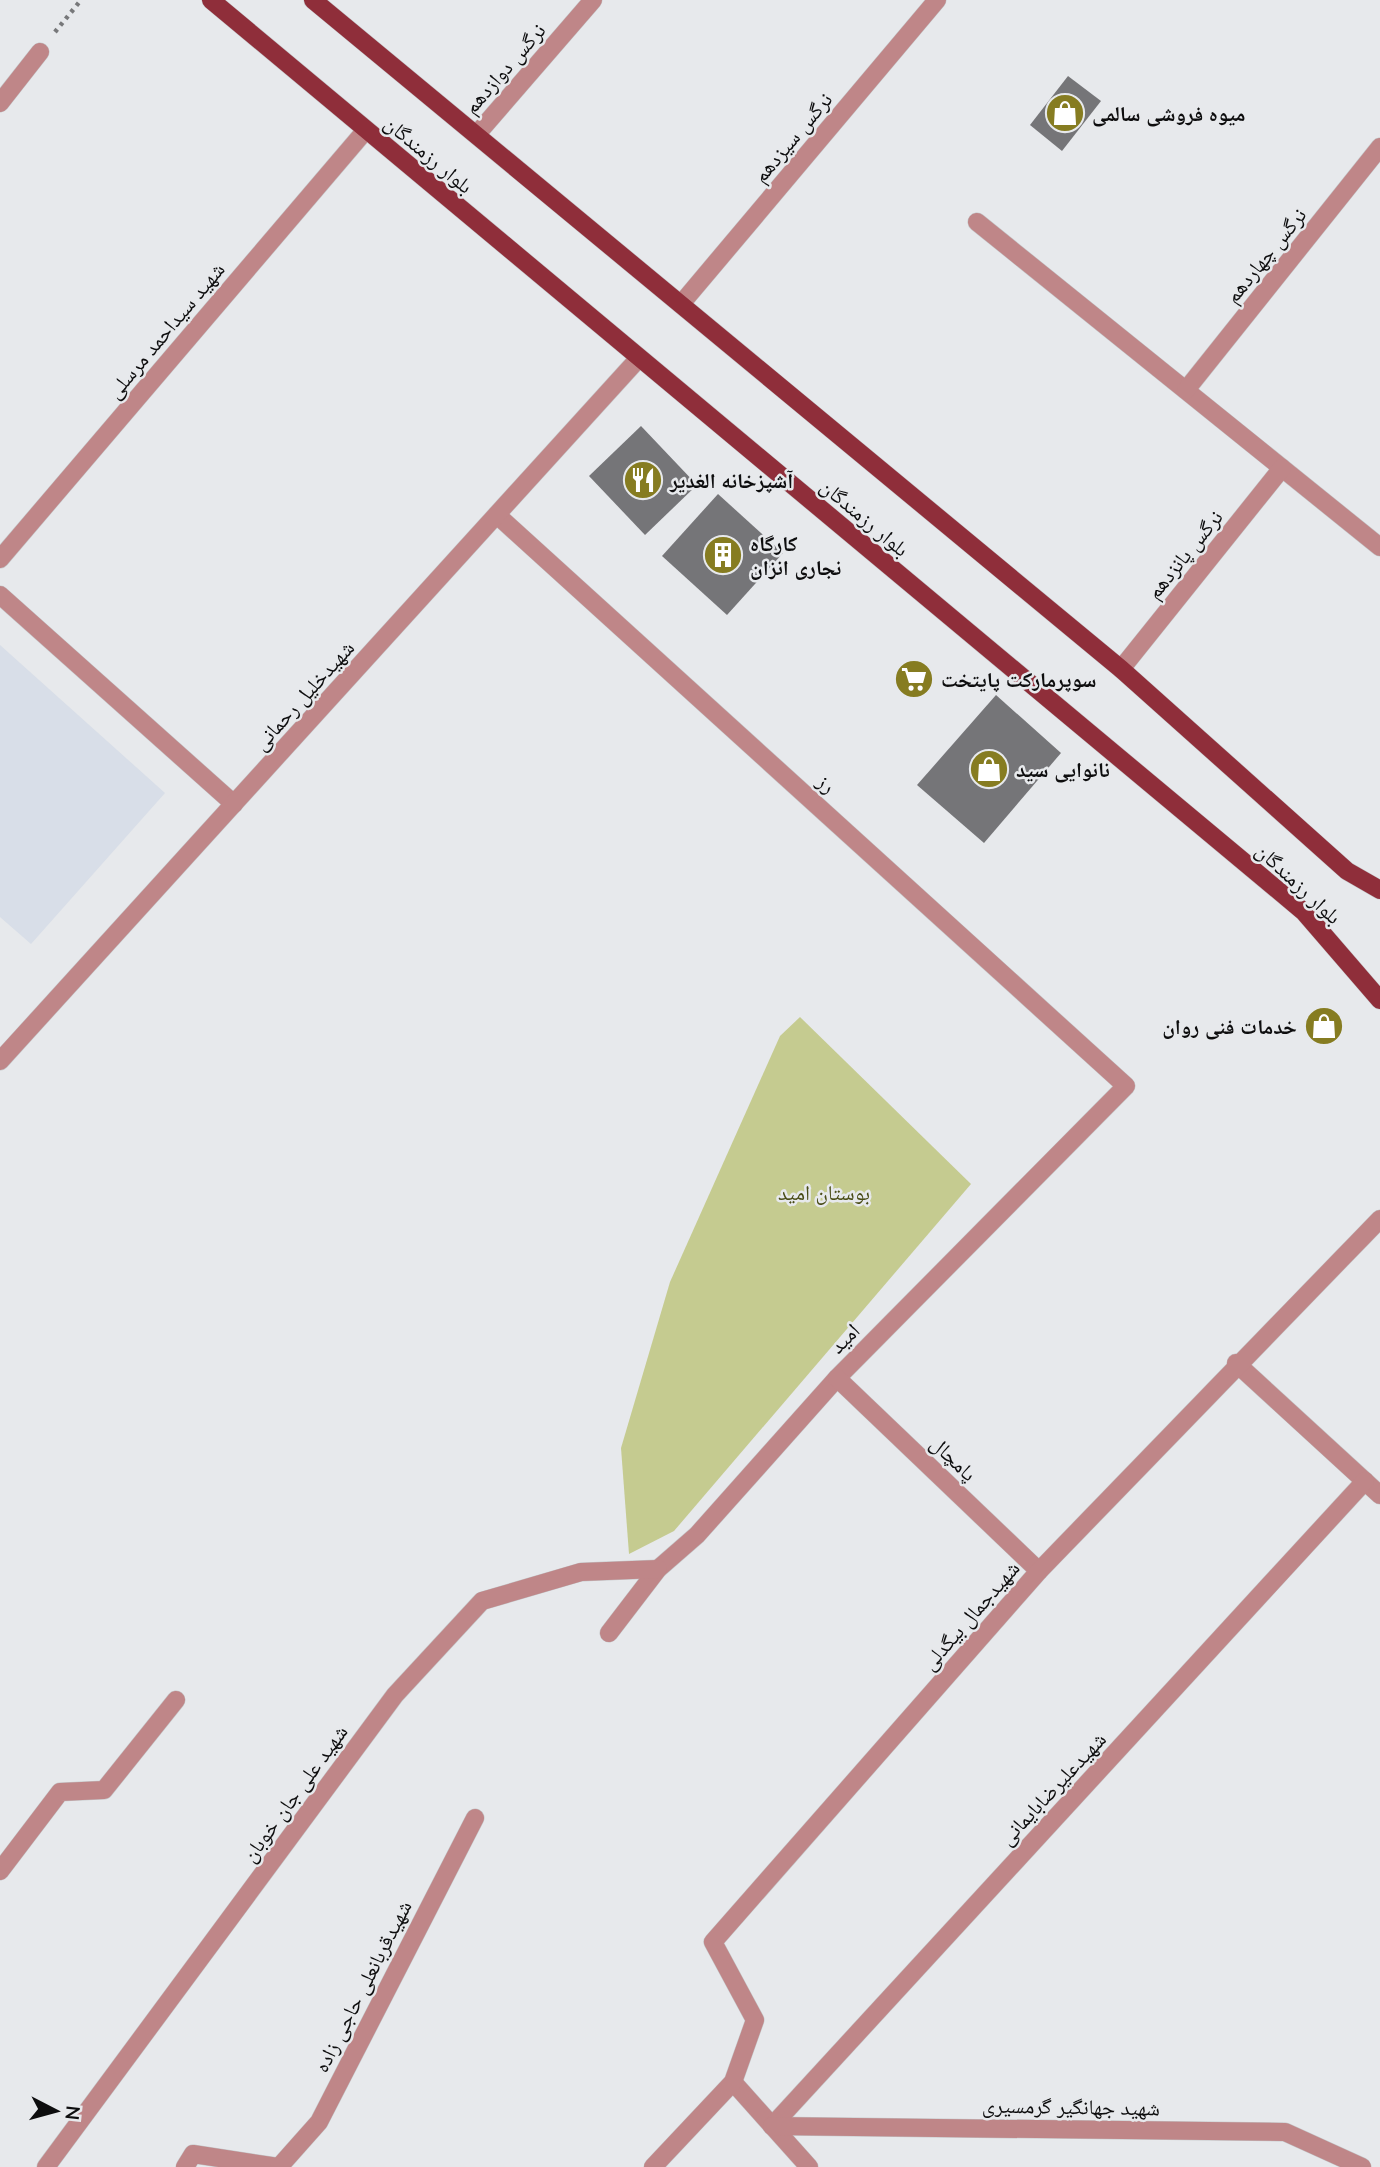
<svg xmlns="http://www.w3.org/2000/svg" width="1380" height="2167" viewBox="0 0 1380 2167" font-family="Mulish,'Noto Naskh Arabic',sans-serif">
<rect width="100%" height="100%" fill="#e7e9ec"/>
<path fill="#d8dee8" d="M0 645 165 793 31 944 0 917Z"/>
<path fill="#c5cb90" d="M800 1017 971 1184 674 1531 629 1554 621 1448 670 1282 780 1036Z"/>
<g fill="#757578">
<path d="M1068 76 1101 101 1062 151 1030 125Z"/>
<path d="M641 426 697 485 645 535 589 476Z"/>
<path d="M718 494 783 553 727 615 662 556Z"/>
<path d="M996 695 1061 753 984 843 917 785Z"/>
</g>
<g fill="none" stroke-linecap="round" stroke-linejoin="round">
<g stroke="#c4c6c8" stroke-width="19">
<g id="minor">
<path d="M0 103 40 52"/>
<path d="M477 134 593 0"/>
<path d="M977 222 1380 547"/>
<path d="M681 304 937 0"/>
<path d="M1186 390 1380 147"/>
<path d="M497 515 1126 1086 837 1378 697 1535 658 1569 609 1633"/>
<path d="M0 559 365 131"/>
<path d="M0 595 234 804"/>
<path d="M1121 669 1282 468"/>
<path d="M0 1061 639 358"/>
<path d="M1236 1363 1380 1495"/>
<path d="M837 1378 1039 1571"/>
<path d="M0 1871 60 1792 104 1790 176 1700"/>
<path d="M733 2082 809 2167"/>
<path d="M772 2126 1365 1481"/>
<path d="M772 2126 1285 2132 1362 2167"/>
<path d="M46 2167 395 1695 482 1601 581 1572 658 1569"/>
<path d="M185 2167 193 2154 278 2167"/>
<path d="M279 2167 319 2122 475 1818"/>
<path d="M653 2167 733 2082 755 2020 713 1942 1039 1571 1380 1219"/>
</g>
</g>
<g stroke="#c4c6c8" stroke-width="19">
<g id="major">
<path d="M211 0 1304 912 1380 1000"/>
<path d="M313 0 1121 669 1347 871 1380 890"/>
</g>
</g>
<path stroke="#77787a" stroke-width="4.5" stroke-dasharray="3.5 5" stroke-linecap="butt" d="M55 32 81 0"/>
<use href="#minor" stroke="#bf8688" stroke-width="18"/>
<use href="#major" stroke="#8f2e3a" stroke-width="18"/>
</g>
<defs>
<g id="shop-disc" transform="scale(2.0125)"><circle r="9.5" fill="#867c21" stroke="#e7e9ec"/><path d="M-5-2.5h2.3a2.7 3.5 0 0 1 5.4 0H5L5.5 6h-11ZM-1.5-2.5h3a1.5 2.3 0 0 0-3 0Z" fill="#fff"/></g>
<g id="restaurant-disc" transform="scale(2.0125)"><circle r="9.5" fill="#867c21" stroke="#e7e9ec"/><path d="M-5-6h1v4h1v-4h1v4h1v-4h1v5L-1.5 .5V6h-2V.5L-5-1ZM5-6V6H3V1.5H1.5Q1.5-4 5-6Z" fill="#fff"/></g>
<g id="building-disc" transform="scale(2.0125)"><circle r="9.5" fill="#867c21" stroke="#e7e9ec"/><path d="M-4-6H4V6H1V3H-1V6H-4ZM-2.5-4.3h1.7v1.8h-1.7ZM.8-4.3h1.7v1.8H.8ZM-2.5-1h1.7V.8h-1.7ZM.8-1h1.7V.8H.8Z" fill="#fff"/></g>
<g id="supermarket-disc" transform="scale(2.0125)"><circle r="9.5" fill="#867c21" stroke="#e7e9ec"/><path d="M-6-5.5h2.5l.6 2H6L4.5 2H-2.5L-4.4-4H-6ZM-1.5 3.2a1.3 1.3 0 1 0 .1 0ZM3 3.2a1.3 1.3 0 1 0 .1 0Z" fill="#fff"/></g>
</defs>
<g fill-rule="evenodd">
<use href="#shop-disc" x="1065" y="113"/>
<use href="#restaurant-disc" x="643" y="480"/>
<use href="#building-disc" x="723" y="555"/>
<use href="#supermarket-disc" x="914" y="679"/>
<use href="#shop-disc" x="989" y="769"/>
<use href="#shop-disc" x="1324" y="1026"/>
</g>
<g text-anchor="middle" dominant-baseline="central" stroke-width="5" stroke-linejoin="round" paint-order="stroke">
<g font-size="21" fill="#0d0d0e" stroke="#e7e9ec">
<text transform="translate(504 68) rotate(-49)">نرگس دوازدهم</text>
<text transform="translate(792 137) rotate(-50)">نرگس سیزدهم</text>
<text transform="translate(429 154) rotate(40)">بلوار رزمندگان</text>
<text transform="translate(1265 255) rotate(-51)">نرگس چهاردهم</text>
<text transform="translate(165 330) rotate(-50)">شهید سیداحمد مرسلی</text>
<text transform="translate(865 517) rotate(40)">بلوار رزمندگان</text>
<text transform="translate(1184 554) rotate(-51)">نرگس پانزدهم</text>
<text transform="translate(303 695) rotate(-48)">شهیدخلیل رحمانی</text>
<text transform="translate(827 783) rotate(42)">رز</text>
<text transform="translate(1299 883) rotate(43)">بلوار رزمندگان</text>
<text transform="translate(844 1338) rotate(-45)">امید</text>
<text transform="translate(954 1458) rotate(44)">پامچال</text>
<text transform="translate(970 1615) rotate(-49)">شهیدجمال بیگدلی</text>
<text transform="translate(1052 1788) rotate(-47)">شهیدعلیرضابایمانی</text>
<text transform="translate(294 1793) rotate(-54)">شهید علی جان خوبان</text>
<text transform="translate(362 1986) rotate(-63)">شهیدقربانعلی حاجی زاده</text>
<text transform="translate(1071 2106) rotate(1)">شهید جهانگیر گرمسیری</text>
</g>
<g font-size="21" font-weight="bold" fill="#0d0d0e" stroke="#e7e9ec" text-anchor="start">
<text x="1092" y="113">میوه فروشی سالمی</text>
<text x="670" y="480">آشپزخانه الغدیر</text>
<text x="750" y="543">کارگاه<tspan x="750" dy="24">نجاری انزان</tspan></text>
<text x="941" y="679">سوپرمارکت پایتخت</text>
<text x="1016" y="769">نانوایی سید</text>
<text x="1297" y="1026" text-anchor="end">خدمات فنی روان</text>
</g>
<g font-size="21" fill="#494c16" stroke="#e7e9ec">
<text x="824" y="1192">بوستان امید</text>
</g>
</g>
<g transform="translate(56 2111) rotate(96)" stroke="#e7e9ec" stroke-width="5" paint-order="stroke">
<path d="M0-5L12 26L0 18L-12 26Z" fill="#0d0d0e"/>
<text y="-10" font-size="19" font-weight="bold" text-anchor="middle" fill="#0d0d0e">N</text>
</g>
</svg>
